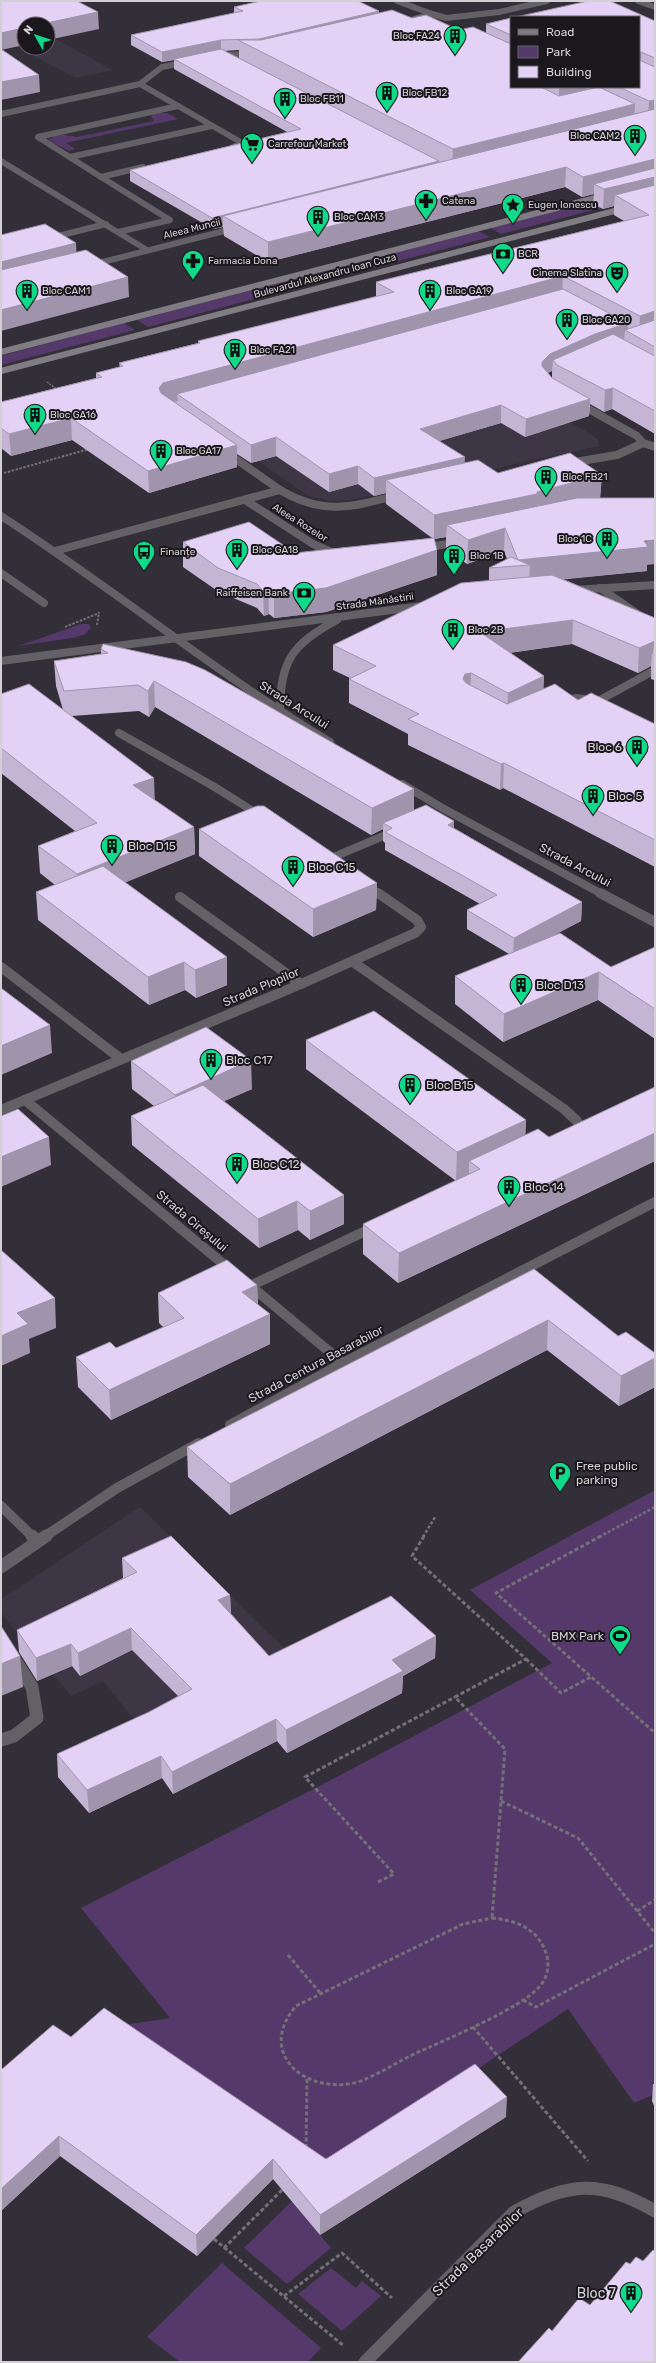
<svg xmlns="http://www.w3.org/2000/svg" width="656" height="2363" viewBox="0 0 656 2363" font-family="Rubik,sans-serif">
<rect width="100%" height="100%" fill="#332f38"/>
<g fill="#3d3644">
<path d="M48 35 113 70 76 78 5 41 24 37V48H48Z"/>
<path d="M431 343 589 433 598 440 599 446 351 500 329 501 307 495 184 410Z"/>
<path d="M140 1507 291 1655 140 1727 103 1681 71 1696 1 1613V1599Z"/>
</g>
<g fill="#54396a">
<path d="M155 113H167L178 119 66 143 75 149 69 151 48 140 59 134 77 137 154 121 151 116Z"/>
<path d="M655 185V194L501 234 490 228Z"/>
<path d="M478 231 490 237 148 327 137 320Z"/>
<path d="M124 323 135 330 1 365V356L4 355Z"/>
<path d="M81 624H89L91 628 84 635 72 638 18 646Z"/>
<path d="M655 1490V2094L634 2103 568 2009 318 2175 105 2028 170 2018 81 1908 329 1781 552 1663 470 1590Z"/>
<path d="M292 2201 331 2248 287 2284 244 2248Z"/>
<path d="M222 2263 321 2348 308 2362H180L147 2337Z"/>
<path d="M331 2268 356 2288 362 2281 381 2296 342 2331 298 2294Z"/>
</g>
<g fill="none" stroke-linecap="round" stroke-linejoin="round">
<path stroke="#737077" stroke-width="1.5" stroke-dasharray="2 1" stroke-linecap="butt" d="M47 382 58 390"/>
<g stroke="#737077" stroke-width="2" stroke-dasharray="2.5 1.5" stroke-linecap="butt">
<path d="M4 473 89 449"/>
<path d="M97 625 99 612"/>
<path d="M65 627 99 613"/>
</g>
<g stroke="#737077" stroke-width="2.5" stroke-dasharray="3 2" stroke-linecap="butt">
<path d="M423 1537 435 1517"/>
<path d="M599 1537 655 1507"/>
</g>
<g stroke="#737077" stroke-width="3" stroke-dasharray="4 2.5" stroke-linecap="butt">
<path d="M424 1536 412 1556 526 1659 455 1697 505 1749 492 1918"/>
<path d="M601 1536 496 1593 655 1733"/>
<path d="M526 1659 561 1693 591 1677"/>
<path d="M501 1801 578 1838 655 1933"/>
<path d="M378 1882 394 1874 305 1777 455 1697"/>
<path d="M637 1911 655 1900"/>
<path d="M492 1918C512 1920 533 1926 543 1946 550 1959 550 1974 540 1986 521 2009 442 2041 412 2055 394 2064 377 2075 358 2082 307 2096 255 2054 296 2006L463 1924Z"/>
<path d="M288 1955 321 1994"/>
<path d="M523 2000 536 2007 655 1944"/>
<path d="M473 2027 588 2161"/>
<path d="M306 2148 307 2079"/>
<path d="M214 2239 344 2346"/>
<path d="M224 2248 284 2188"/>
<path d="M284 2296 342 2253 392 2298"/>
</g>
<g stroke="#636166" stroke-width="6">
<path d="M397 1 432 14"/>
<path d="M140 84 244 144 233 147"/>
<path d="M70 157 212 126"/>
<path d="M101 177 38 137 178 106"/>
<path d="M118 232 170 220 101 177 143 167"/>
<path d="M50 238 106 224"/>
</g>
<g stroke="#636166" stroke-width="8">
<path d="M643 443 655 447"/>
<path d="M226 452 280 490"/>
<path d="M245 500 313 544 338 555"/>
<path d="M423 548 459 542"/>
<path d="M1 573 44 603"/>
<path d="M598 701 655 670"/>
<path d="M562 702 575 698 594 700"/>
</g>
<g stroke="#636166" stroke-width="10">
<path d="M180 897 301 984"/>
<path d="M353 962 564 1109 577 1121 579 1127 573 1133"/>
<path d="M250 1286 376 1226"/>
</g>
<path stroke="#636166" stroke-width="13" d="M1 1638 32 1687 37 1718 14 1736 1 1740"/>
<g stroke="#636166" stroke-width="6">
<path d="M414 19 432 14 446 18 499 12 547 1"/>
<path d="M218 55 252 54"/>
<path d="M1 114 140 84 162 67 187 62"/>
<path d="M1 161 147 250"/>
<path d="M91 265 236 228"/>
</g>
<g stroke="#636166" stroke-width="8">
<path d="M569 463 617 455 643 443 637 436 578 403"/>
<path d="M1 516C113 588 216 673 330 742"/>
<path d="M55 551 280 490C324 516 352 507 398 495"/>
<path d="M600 588 655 626"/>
<path d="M119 733 213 786 261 816"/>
<path d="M402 784 444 809 602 894"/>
<path d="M329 859 395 831"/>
<path d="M367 885 379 894"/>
</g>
<g stroke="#636166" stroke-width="10">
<path d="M600 893 655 922"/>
<path d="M1 967 121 1059"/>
<path d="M25 1100 232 1271"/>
<path d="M1 1110 301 984 415 933 421 927 417 920 378 893"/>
<path d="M247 1283 343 1363"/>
<path d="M230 1425 343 1363 655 1202"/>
<path d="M1 1506 33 1537"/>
<path d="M44 1537 117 1488 199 1443"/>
</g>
<g stroke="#636166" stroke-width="13">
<path d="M32 1536 37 1541"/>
<path d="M1 1567 46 1536"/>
<path d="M365 2362 514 2212C570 2182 599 2179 655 2211"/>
</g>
<path stroke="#636166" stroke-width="6" d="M638 1 655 7"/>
<g stroke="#636166" stroke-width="8">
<path d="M573 590 655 585"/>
<path d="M1 661 422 606"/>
<path d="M280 712C280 661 292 644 337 620"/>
</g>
<g stroke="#7f7c83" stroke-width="6">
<path d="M1 352 607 195"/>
<path d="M1 371 626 208"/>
</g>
</g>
<g fill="#c4b5d4" fill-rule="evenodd">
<path d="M234 7 379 11V13L412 18 459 30 486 33V24L511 18V87H639V17L655 21V434L612 409 604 412 590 404 589 416 525 437 501 423 439 441 464 463 498 473 602 475 600 498 647 565V571L563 579 655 618V684H654V680L651 679V666L638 673 572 644 509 653 544 676 543 689 655 724V867L503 788 500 790 408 745V734L349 703V679L350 678 333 670V645L489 580V568L507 559 504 551 467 564 446 549V537L435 539 437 575 326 612 274 618 269 614 264 616 257 608 219 592 183 567V542L295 553 432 538 386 504V493L374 496 358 484 329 492 276 456 251 463 237 454V467L149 493 72 440 11 456 1 448V402L96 378V373L120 367 119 363 198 343V341L376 297V282L624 221 614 215V206L603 209 593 204 594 194 582 197 565 187 268 262 224 236 223 227 213 229 130 181V170L287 132 174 69V60L162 62 131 45V35L234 13ZM239 50V59L223 51ZM552 371V378L548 373Z"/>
<path d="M101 649 414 789V810L454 821V828L582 902 581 921 548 938 611 967 655 947V1039L598 1000 503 1042 455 1004V976L509 954 467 929V910L480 904 385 850V843L383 841V829L371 835 155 707 149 717 139 711 72 716 155 800 194 827 195 854 125 882 227 985 196 998 185 990 149 1005 38 920 36 892 55 885 40 873 38 846 75 831 1 773V694L63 710 56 686 54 661 101 654Z"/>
<path d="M199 829 377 883 376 910 313 937 199 856Z"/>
<path d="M306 1040 526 1120 525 1135 549 1137 655 1087V1161L398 1283 363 1254V1224L456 1181 306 1069Z"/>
<path d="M131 1061 252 1089 224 1101 344 1195V1224L310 1240 298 1230 259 1248 132 1145 131 1116 154 1106 132 1089Z"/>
<path d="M534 1269 618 1336 655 1353V1387L619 1406 547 1350 230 1515 188 1477 187 1447Z"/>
<path d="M257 1285 258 1304 270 1344 111 1420 78 1387 76 1357 116 1348 163 1327 159 1323 158 1293Z"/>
<path d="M122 1558 230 1595 231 1614 269 1656 436 1636 435 1658 403 1676 402 1693 287 1753 277 1741 173 1794 162 1778 89 1813 58 1777 57 1754 149 1712 178 1696 132 1650 80 1676 72 1666 37 1681 19 1652 17 1630 123 1578Z"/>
<path d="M71 2037 326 2159 506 2117 320 2235 273 2179 197 2256 60 2156 1 2211Z"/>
<path d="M653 2084H655V2108L652 2101Z"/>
</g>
<g fill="#a093ac">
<path d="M379 11V22L259 50V39Z"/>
<path d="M98 12 99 29 48 40V24H42Z"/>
<path d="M24 28V45L1 50V33Z"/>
<path d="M221 40V51L174 59V60L162 62V52Z"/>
<path d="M641 52 640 71H639V53Z"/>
<path d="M39 75 40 92 1 100V82Z"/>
<path d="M559 87H586L585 100 559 106Z"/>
<path d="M655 100V119L648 120 649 101Z"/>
<path d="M635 104 634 124 452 169 453 149Z"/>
<path d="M655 159V196L615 195 614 206 603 209 604 189 594 184V194L582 197 583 177Z"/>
<path d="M439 161V172L223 216V227L213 229 212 218Z"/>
<path d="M566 167 565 187 268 262V242Z"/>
<path d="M76 243 77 263 1 282V262Z"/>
<path d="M563 276 562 297 177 394 178 401 163 405 159 388 163 383Z"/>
<path d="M128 277 129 297 1 331V310Z"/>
<path d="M655 311 654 332 639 337 640 316Z"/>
<path d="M628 323V332L625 330 624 342 553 360 552 371 549 372 541 379 542 362 550 354 595 334Z"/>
<path d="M613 388 612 409 604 412 605 390Z"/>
<path d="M590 399 589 416 525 437 526 419Z"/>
<path d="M501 405V423L419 447 420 429Z"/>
<path d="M71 418 72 440 11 456 9 434Z"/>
<path d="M276 437V456L251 463V445Z"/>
<path d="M237 445V467L149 493 148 471Z"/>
<path d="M465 457 464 476 386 480V493L374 496V478Z"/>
<path d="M358 466V484L329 492V474Z"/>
<path d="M602 475 600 499 447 525 446 537 434 539V515L537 492Z"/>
<path d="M505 528 504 551 467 564 468 540Z"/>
<path d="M655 540V564L647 565V571L529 583 530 565 518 560Z"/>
<path d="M437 550V575L326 612 274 618V594Z"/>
<path d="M268 589 269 614 264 616 263 591Z"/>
<path d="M573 620 572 644 479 657 480 632Z"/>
<path d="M654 641 653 654H652L651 666 638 673 639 648Z"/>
<path d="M471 673 470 698 463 679 465 674Z"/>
<path d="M544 676 543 701 507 718 508 693Z"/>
<path d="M154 681 155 707 149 717 148 691Z"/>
<path d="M504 763 503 788 500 790 501 764Z"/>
<path d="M154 778 155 805 133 785Z"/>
<path d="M414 789V816L383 823V829L371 835 372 808Z"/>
<path d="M454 821V840L448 825Z"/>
<path d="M194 827 195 854 78 902 77 874Z"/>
<path d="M377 883 376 910 313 937V909Z"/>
<path d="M582 902 581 921 513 957 514 938Z"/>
<path d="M227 957V985L196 998 195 970Z"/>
<path d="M184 962 185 990 149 1005 148 977Z"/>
<path d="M599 972 598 1000 503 1042 504 1014Z"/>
<path d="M50 1025 52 1053 1 1075V1046Z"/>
<path d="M251 1060 252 1089 175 1123V1095Z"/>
<path d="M526 1120 525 1149 480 1169 469 1161V1176L456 1181 457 1152Z"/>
<path d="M655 1133V1161L398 1283 399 1253Z"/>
<path d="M49 1137 51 1165 1 1187V1157Z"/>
<path d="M344 1195V1224L310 1240V1211Z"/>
<path d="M297 1201 298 1230 259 1248 258 1219Z"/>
<path d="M257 1285 258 1314 242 1292Z"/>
<path d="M55 1298 56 1328 29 1339 30 1353 1 1366V1336L17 1313Z"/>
<path d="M270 1314V1344L111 1420 109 1390Z"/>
<path d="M548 1320 547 1350 230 1515V1484Z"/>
<path d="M655 1358V1387L619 1406 621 1376Z"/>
<path d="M230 1595 231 1618 218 1600Z"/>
<path d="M131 1628 132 1650 80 1676 78 1653Z"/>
<path d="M436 1636 435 1658 403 1676 402 1693 287 1753 286 1730 392 1660Z"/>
<path d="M71 1644 72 1666 37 1681 36 1658Z"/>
<path d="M20 1656 23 1687 1 1696V1664Z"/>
<path d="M276 1719 277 1741 173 1794 172 1772Z"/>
<path d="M161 1756 162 1778 89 1813 87 1790Z"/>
<path d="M507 2097 506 2117 320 2235V2215Z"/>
<path d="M59 2136 60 2156 1 2211V2189Z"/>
<path d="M273 2159V2179L197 2256 196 2235Z"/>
</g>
<g fill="#e4d2f6" stroke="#a093ac">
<path d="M1 1H77L98 12 42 24H24V28L1 33Z"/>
<path d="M261 1H358L379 11 259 39 221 40 162 52 131 35 243 11 234 7Z"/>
<path d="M588 1H610L655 21V58L641 52 639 53V17H516Z"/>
<path d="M392 10 412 18 426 15 459 30 473 27 511 44V87H541L559 96 599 87 635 104 453 149 238 40H261Z"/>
<path d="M511 18V35L486 24Z"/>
<path d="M1 49 39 75 1 82Z"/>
<path d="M221 49 439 161 212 218 130 170 301 129 174 59Z"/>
<path d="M639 60 655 67V100L649 101 619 87H639Z"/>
<path d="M655 109V159L583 177 566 167 268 242 223 216Z"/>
<path d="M655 168V177L604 189 594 184Z"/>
<path d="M655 185V311L640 316 563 276 163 383 159 388 161 393 237 445 148 471 71 418 9 434 1 428V402L102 377 96 373 123 366 119 363 200 343 198 341 394 292 376 282 649 215 615 195Z"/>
<path d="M45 224 76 243 1 262V235Z"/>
<path d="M86 250 128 277 1 310V270Z"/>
<path d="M563 289 628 323 595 334 550 354 542 362V366L552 378 590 399 526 419 501 405 420 429 465 457 374 478 358 466 329 474 276 437 251 445 177 394Z"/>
<path d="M655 320V347L625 330Z"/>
<path d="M613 334 655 356V411L613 388 605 390 557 365 553 360Z"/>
<path d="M570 453 602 475 537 492V494L434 515 386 480 478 460 498 473Z"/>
<path d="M577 498H655V540L644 541 648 547 518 560 505 528 468 540 447 525Z"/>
<path d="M249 522 295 553 434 538 437 550 326 588 274 594 268 589 263 591 257 584 218 568 183 542Z"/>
<path d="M511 557 530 565 489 568Z"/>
<path d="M552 575 655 618V641L639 648 573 620 480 632 544 676 508 693 471 673 465 674 463 679 466 683 507 704 555 684 578 700 591 693 655 724V840L504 763 501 764 408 719 419 714 349 679 376 666 333 645 461 583Z"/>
<path d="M103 644 186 662 205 670 414 789 372 808 154 681 148 691 138 685 64 691 54 661 108 653 101 649Z"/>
<path d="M29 684 154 778 133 785 194 827 77 874 38 846 97 823 1 748V694Z"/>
<path d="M426 805 454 821 448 825 582 902 514 938 467 910 497 895 385 832 392 828 383 823Z"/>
<path d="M257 806H264L377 883 313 909 199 829Z"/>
<path d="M103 866 227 957 195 970 184 962 148 977 36 892Z"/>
<path d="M560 933 611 967 655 947V1009L599 972 504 1014 455 976Z"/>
<path d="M1 988 50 1025 1 1046Z"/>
<path d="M374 1011 526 1120 457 1152 306 1040Z"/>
<path d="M206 1027 251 1060 175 1095 131 1061Z"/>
<path d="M203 1085 344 1195 310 1211 297 1201 258 1219 131 1116Z"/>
<path d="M655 1087V1133L399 1253 363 1224 480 1169 469 1161 538 1129 549 1137Z"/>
<path d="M18 1109 49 1137 1 1157V1116Z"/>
<path d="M1 1250 55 1298 17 1313 28 1324 1 1336Z"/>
<path d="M227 1260 257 1285 242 1292 270 1314 109 1390 76 1357 110 1342 116 1348 184 1318 158 1293Z"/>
<path d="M534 1269 618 1336 626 1332 655 1353V1358L621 1376 548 1320 230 1484 187 1447Z"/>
<path d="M171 1536 230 1595 218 1600 269 1656 391 1596 436 1636 392 1660 403 1671 286 1730 276 1719 172 1772 161 1756 87 1790 57 1754 149 1712 192 1689 131 1628 78 1653 71 1644 36 1658 17 1630 137 1572 122 1558Z"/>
<path d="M1 1626 20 1656 1 1664Z"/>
<path d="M104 2008 326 2159 475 2064 507 2097 320 2215 273 2159 196 2235 59 2136 1 2189V2070L53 2025 71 2037Z"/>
<path d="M653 2250 655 2251V2362H518L549 2328 552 2331 579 2298 590 2305 626 2262 630 2264 636 2257 643 2261Z"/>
</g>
<defs>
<g id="building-pin" transform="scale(1.15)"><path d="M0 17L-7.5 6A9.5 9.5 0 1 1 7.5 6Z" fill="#10d98a" stroke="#1a181c"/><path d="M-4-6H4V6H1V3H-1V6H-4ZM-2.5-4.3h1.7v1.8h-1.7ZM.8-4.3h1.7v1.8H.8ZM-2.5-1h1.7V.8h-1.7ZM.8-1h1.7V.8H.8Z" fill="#111"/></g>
<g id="supermarket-pin" transform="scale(1.15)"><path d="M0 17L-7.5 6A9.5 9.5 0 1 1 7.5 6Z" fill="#10d98a" stroke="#1a181c"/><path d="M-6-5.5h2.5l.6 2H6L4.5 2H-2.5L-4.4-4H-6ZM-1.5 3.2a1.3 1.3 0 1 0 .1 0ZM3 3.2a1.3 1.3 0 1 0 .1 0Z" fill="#111"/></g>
<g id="pharmacy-pin" transform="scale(1.15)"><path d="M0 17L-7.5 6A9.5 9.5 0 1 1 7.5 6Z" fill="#10d98a" stroke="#1a181c"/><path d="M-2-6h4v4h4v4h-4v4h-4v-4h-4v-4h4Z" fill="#111"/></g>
<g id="sight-pin" transform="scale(1.15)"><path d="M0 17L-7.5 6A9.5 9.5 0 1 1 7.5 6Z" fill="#10d98a" stroke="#1a181c"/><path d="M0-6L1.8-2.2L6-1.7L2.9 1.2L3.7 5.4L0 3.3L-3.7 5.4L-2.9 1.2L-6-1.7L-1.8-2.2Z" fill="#111"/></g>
<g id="bank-pin" transform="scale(1.15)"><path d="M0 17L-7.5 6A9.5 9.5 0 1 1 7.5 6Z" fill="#10d98a" stroke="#1a181c"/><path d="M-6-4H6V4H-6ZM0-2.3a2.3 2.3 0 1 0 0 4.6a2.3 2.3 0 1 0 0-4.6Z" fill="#111"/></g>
<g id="theatre-pin" transform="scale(1.15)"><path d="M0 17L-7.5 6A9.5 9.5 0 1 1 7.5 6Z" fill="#10d98a" stroke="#1a181c"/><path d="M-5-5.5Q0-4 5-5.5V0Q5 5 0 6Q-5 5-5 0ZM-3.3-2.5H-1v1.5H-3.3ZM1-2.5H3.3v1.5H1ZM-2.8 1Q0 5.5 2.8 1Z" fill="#111"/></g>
<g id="bus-pin" transform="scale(1.15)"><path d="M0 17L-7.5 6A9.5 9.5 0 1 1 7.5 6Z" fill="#10d98a" stroke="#1a181c"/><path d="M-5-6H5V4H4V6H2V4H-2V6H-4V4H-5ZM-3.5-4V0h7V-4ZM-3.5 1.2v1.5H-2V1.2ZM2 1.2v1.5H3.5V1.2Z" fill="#111"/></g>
<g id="parking-pin" transform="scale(1.15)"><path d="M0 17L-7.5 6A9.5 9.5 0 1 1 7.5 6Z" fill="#10d98a" stroke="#1a181c"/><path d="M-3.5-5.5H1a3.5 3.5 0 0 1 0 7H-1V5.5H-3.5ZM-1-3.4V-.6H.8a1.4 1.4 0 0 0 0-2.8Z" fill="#111"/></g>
<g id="stadium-pin" transform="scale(1.15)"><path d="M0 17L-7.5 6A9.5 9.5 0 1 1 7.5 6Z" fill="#10d98a" stroke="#1a181c"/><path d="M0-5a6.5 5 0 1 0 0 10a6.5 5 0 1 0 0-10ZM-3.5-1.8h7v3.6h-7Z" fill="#111"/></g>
</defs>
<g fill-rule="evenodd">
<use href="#building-pin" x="455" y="36"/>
<use href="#building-pin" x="387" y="93"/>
<use href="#building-pin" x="285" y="99"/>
<use href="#building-pin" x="635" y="136"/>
<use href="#supermarket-pin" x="252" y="144"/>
<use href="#pharmacy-pin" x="426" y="201"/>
<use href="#sight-pin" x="513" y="205"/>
<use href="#building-pin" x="318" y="217"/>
<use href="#bank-pin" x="503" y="254"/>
<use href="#pharmacy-pin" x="193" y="261"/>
<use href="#theatre-pin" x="617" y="273"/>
<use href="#building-pin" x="27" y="291"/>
<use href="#building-pin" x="430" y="291"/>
<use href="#building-pin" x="567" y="320"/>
<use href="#building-pin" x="235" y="350"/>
<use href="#building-pin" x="35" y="415"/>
<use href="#building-pin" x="161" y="451"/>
<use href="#building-pin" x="546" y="477"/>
<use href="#building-pin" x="607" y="539"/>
<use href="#building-pin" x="237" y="550"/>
<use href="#bus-pin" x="144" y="552"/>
<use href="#building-pin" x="454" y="556"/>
<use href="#bank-pin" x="304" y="593"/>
<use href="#building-pin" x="453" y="630"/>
<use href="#building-pin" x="637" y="747"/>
<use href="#building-pin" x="593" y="796"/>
<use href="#building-pin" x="112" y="846"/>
<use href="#building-pin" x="293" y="867"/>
<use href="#building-pin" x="521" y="985"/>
<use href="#building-pin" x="211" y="1060"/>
<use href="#building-pin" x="410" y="1085"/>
<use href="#building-pin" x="237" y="1164"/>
<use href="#building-pin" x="509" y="1187"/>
<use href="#parking-pin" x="560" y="1473"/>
<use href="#stadium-pin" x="620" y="1636"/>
<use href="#building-pin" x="631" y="2293"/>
</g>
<g text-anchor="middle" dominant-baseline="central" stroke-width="4" stroke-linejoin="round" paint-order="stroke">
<g font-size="10" fill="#d2d0d5" stroke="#1a181c" text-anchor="start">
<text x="440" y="36" text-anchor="end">Bloc FA24</text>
<text x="402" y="93">Bloc FB12</text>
<text x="300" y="99">Bloc FB11</text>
<text x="620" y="136" text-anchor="end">Bloc CAM2</text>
<text x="268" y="144">Carrefour Market</text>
<text x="442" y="201">Catena</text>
<text x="528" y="205">Eugen Ionescu</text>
<text x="334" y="217">Bloc CAM3</text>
<text x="518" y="254">BCR</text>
<text x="208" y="261">Farmacia Dona</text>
<text x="602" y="273" text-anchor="end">Cinema Slatina</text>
<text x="42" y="291">Bloc CAM1</text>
<text x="446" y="291">Bloc GA19</text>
<text x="582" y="320">Bloc GA20</text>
<text x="250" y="350">Bloc FA21</text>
<text x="50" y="415">Bloc GA16</text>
<text x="176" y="451">Bloc GA17</text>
<text x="562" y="477">Bloc FB21</text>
<text x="592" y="539" text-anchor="end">Bloc 1C</text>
<text x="252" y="550">Bloc GA18</text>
<text x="160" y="552">Finanțe</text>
<text x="470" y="556">Bloc 1B</text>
<text x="288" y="593" text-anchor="end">Raiffeisen Bank</text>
<text x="468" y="630">Bloc 2B</text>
</g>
<g font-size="10" fill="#d2d0d5" stroke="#1a181c">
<text transform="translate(192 229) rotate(-14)">Aleea Muncii</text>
<text transform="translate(325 276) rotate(-15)">Bulevardul Alexandru Ioan Cuza</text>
<text transform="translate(300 523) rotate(32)">Aleea Rozelor</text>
<text transform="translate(375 602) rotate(-8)">Strada Mănăstirii</text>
</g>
<g font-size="12" fill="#d2d0d5" stroke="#1a181c">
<text transform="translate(294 705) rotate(32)">Strada Arcului</text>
<text transform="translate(575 865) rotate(28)">Strada Arcului</text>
<text transform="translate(261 987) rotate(-23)">Strada Plopilor</text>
<text transform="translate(192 1221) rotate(40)">Strada Cireșului</text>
<text transform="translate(316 1364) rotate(-28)">Strada Centura Basarabilor</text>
</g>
<g font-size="12" fill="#d2d0d5" stroke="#1a181c" text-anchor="start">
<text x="622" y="747" text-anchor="end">Bloc 6</text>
<text x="608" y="796">Bloc 5</text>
<text x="128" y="846">Bloc D15</text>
<text x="308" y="867">Bloc C15</text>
<text x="536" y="985">Bloc D13</text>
<text x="226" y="1060">Bloc C17</text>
<text x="426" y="1085">Bloc B15</text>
<text x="252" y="1164">Bloc C12</text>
<text x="524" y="1187">Bloc 14</text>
<text x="576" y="1466">Free public<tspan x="576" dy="14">parking</tspan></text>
<text x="604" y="1636" text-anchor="end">BMX Park</text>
</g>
<g font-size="14" fill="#d2d0d5" stroke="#1a181c">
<text transform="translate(478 2252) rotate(-44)">Strada Basarabilor</text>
</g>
<g font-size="14" fill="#d2d0d5" stroke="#1a181c" text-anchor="end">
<text x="616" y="2293">Bloc 7</text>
</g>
</g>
<rect width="656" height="2363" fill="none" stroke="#d2d0d5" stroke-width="4"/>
<rect x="510" y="16" width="130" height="72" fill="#1a181c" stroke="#646266"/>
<rect x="518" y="29" width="20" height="6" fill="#7f7c83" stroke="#646266"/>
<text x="546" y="36" font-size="12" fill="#d2d0d5">Road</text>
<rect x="518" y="46" width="20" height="12" fill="#54396a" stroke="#646266"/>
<text x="546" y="56" font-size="12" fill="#d2d0d5">Park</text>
<rect x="518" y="66" width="20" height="12" fill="#e4d2f6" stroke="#646266"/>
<text x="546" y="76" font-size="12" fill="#d2d0d5">Building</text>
<g transform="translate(36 36) rotate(309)"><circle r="19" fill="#1a181c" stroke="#646266"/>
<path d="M0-3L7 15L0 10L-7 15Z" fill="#10d98a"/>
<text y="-6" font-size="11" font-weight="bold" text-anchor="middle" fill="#d2d0d5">N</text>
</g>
</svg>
